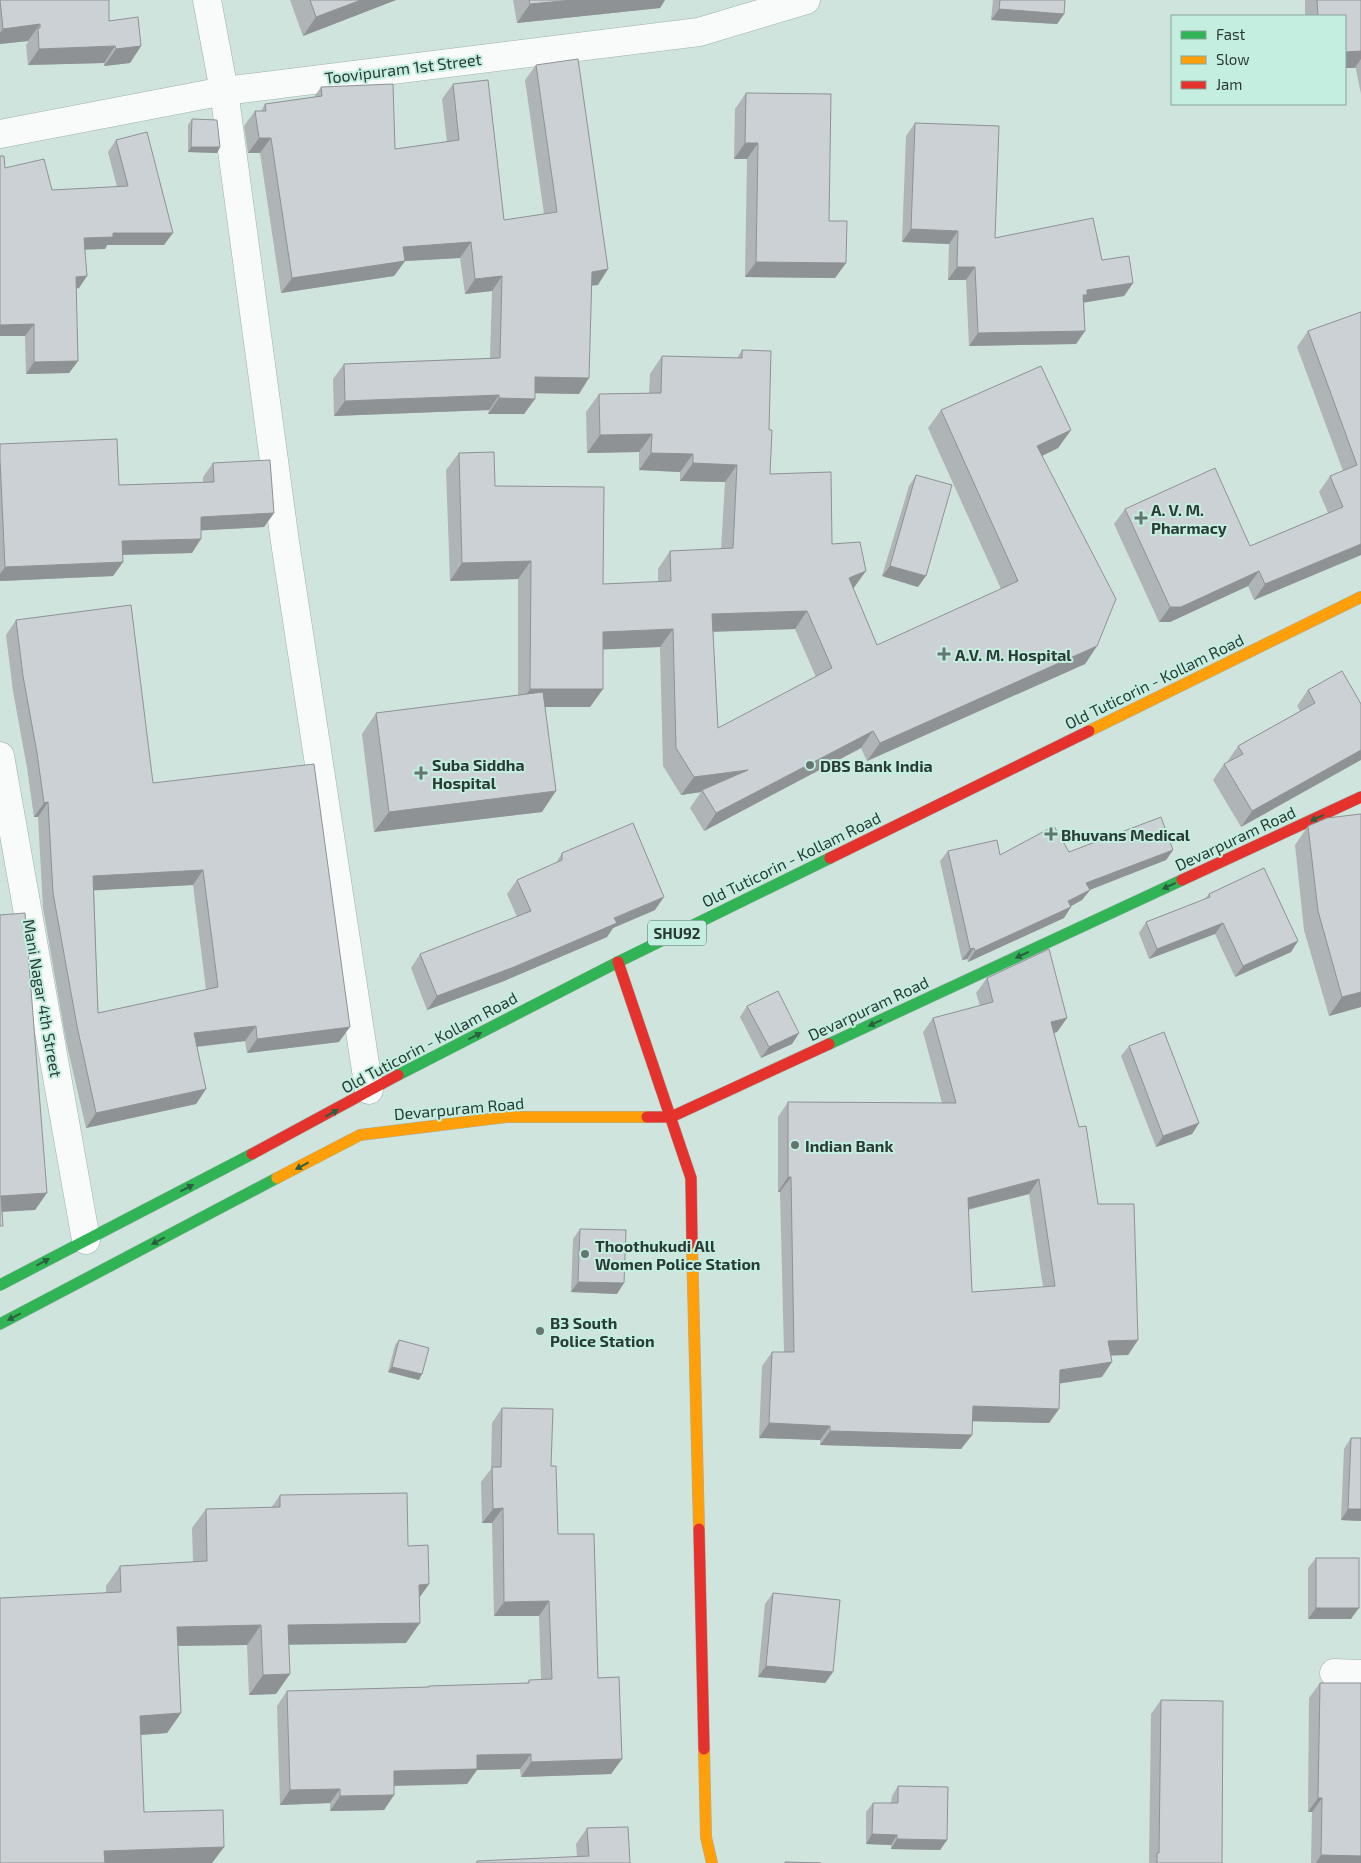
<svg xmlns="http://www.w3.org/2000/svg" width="1361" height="1863" viewBox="0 0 1361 1863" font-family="'Exo 2',sans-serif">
<rect width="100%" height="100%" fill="#cee4dc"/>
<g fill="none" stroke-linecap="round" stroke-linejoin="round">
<g stroke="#9fb0aa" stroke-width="29">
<g id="street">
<path d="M207 0 224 91 285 542 369 1090"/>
<path d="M0 134 224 91 699 32 806 0"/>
<path d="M0 756 86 1240"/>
<path d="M1334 1673 1361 1674"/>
</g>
</g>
<g stroke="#9fb0aa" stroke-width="12">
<g id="fast">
<path d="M829 1044 1182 880"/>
<path d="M398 1075 618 962 830 858"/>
<path d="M0 1285 252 1154"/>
<path d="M0 1324 277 1178"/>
</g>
</g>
<g stroke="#9fb0aa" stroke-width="12">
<g id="slow">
<path d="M1089 731 1361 597"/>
<path d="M277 1178 360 1135 506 1117H647"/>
<path d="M692 1243 699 1529"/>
<path d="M704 1749 706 1837 712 1863"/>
</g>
</g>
<g stroke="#9fb0aa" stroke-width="12">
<g id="jam">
<path d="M830 858 1089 731"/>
<path d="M1182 880 1361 797"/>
<path d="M618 962 691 1178 692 1243"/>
<path d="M647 1117H671L829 1044"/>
<path d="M252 1154 398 1075"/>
<path d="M699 1529 704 1749"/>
</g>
</g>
<use href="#street" stroke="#f8fbfa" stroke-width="28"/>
<use href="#fast" stroke="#30b455" stroke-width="11"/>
<use href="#slow" stroke="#ff9f0a" stroke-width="11"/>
<use href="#jam" stroke="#e5322d" stroke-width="11"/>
</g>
<g fill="#afb4b7" fill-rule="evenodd">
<path d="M0 0 109 21 141 46 130 63 104 66V63L28 65 26 45 28 42V41L0 44Z"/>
<path d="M290 0H396L303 36Z"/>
<path d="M513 0H665L660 8 517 23Z"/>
<path d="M993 0H1065L1064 14 1057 24 991 20Z"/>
<path d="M1305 0H1361V94L1345 16H1305Z"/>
<path d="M536 65 598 285H592L579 394 535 393V399L524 414H488L489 410 334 416 333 379 344 364 490 358 492 291 465 294 460 258 405 261 394 276 281 293 260 153H248L244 126 255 111H261L265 104 314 97 321 87 395 149 447 142 442 99 453 84 504 220 544 214 525 80Z"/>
<path d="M746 93 846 263 835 278 745 277 747 159H734L735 109Z"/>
<path d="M192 119 220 147 217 153 188 152V125Z"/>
<path d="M915 123 995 238 1102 260 1133 283 1124 296 1084 302 1085 331 1076 344 969 346 966 280H948L949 244 902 242 906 136Z"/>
<path d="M116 140 164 245H107L105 249H85L79 288 76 289 78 361 69 373 26 374 25 336H0V156L5 168 52 190 117 187 108 152Z"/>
<path d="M1361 312V555L1254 600 1248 586 1170 622H1159L1114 524 1125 509 1250 546 1328 513 1319 492 1330 476 1343 471 1297 347 1308 331Z"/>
<path d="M742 350 769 430 770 474 832 544 853 589 877 645 1001 589 928 428 941 410 1071 430 1058 448 1042 456 1097 646 1085 664 867 761 861 748 704 831 690 808 701 792 681 795 663 766 660 647 603 649V689L590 707H545L542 812 374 832 362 734 376 713 518 696V579L450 581 446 470 459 453 603 584 658 582V569L670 551 721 549 725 482 680 481V472L639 470V452L587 453 586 412 599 394 649 393 650 374 662 356 737 358ZM795 629 816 677 718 728 713 632Z"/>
<path d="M0 444 119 485 203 482V477L213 463 274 513 264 527 201 530 192 553 122 555 123 562 113 576 0 581Z"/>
<path d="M916 475 918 587 882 576 909 486Z"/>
<path d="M16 620 153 783 339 1042 247 1053 245 1041 197 1047 206 1089 196 1104 86 1128 66 1041 43 908 38 817H34L27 768 13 691 6 635ZM193 885 206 990 98 1013 94 890Z"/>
<path d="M1308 690 1361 704 1241 827 1213 780 1224 764 1228 763 1227 762 1238 746 1300 711 1297 706Z"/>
<path d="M1308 826 1361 1007 1329 1016 1304 930 1295 845Z"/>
<path d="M1173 850 1166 860 1090 890 1082 900 1071 906 1064 918 968 962 967 959 962 960 940 861 948 851 1000 855 1069 852Z"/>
<path d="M562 853 655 910 613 928 607 937 504 981 427 1010 411 968 420 954 517 917 507 894 517 880 556 863Z"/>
<path d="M1209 894 1298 941 1291 952 1235 977 1215 934 1149 959 1139 933 1146 922 1205 899Z"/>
<path d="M987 978 1067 1018 1057 1032 1054 1033 1098 1204 1138 1340 1128 1355H1111L1102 1377 1060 1383 1059 1409 1049 1423 972 1421V1435L961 1449 820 1445V1440L759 1438 762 1366 772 1352H784L780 1192H778V1117L788 1102 942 1103 923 1032 933 1018 980 1006 976 993ZM1029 1194 1043 1287 972 1292 968 1210Z"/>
<path d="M747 1006 799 1033 792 1044 761 1058 740 1017Z"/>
<path d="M1129 1046 1199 1123 1192 1134 1156 1147 1121 1056Z"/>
<path d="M580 1229 617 1294 571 1292 573 1239Z"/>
<path d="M399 1340 419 1380 388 1372 395 1345Z"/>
<path d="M502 1408 551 1466 558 1534 598 1678 622 1759 611 1774 521 1777 520 1769 477 1770 467 1784 394 1786V1795L384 1810 330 1811V1803L280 1805 277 1706 287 1691 428 1687 429 1686 527 1683 529 1680H541L539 1616H494L492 1523H482L481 1482 491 1469 492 1423Z"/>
<path d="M1351 1438 1361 1521 1341 1520 1344 1449Z"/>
<path d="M280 1495 408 1546 429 1584 419 1597 406 1643 289 1644 276 1694 249 1695 247 1645 178 1646 181 1713 167 1733 140 1735 144 1812 224 1847 212 1863H0L106 1593V1586L120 1566 193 1562 192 1528 206 1509 271 1508Z"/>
<path d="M1316 1558 1351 1619H1308V1568Z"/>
<path d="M773 1593 833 1672 825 1683 758 1677 765 1604Z"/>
<path d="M1320 1683 1361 1863H1311L1312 1812H1308L1309 1698Z"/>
<path d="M1161 1700 1222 1863H1149L1151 1714Z"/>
<path d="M898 1786 947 1840 940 1850 891 1849V1845L866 1844V1812L873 1803H891L892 1796Z"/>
<path d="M587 1828 630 1863H476L477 1861 577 1857 576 1844Z"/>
</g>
<g fill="#8e9295">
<path d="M361 0H396L303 36 316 17Z"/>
<path d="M573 0H665L660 8 517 23 530 4Z"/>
<path d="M999 9 1064 14 1057 24 991 20Z"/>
<path d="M40 24 28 41 0 44V33L3 29Z"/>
<path d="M115 46 104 63 28 65 39 49Z"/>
<path d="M141 46 130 63 104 66 116 49Z"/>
<path d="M1361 51V59L1355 68H1345V52Z"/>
<path d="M259 138H271L260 153H248Z"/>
<path d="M745 143H758L747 159H734Z"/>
<path d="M191 147H220L217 153 188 152Z"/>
<path d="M911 229 958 231 949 244 902 242Z"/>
<path d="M113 233H173L164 245H107L105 249 75 250 84 238Z"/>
<path d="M471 242 460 258 405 261 394 276 281 293 292 278 403 247Z"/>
<path d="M756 262 846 263 835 278 745 277Z"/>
<path d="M957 267H975L966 280H948Z"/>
<path d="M608 269 598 285 581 287 592 272Z"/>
<path d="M87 276 79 288 67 289 76 277Z"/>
<path d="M502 276 492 291 465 294 475 279Z"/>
<path d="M1133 283 1124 296 1082 303 1074 308 1087 290Z"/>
<path d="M34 324 25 336H0V325Z"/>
<path d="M1085 331 1076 344 969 346 978 333Z"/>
<path d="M78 361 69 373 26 374 34 362Z"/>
<path d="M535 377 589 378 579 394 524 393Z"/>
<path d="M499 395 489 410 334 416 345 401Z"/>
<path d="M499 398 535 399 524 414H488Z"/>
<path d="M1071 430 1058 448 1025 464 1037 446Z"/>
<path d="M652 434 639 452 587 453 600 435Z"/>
<path d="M651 453 693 454 680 472 639 470Z"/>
<path d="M693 463 737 465 725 482 680 481Z"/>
<path d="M274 513 264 527 191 531 201 517Z"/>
<path d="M201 539 192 553 112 555 122 541Z"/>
<path d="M1361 544V555L1254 600 1265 584Z"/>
<path d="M531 561 518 579 450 581 462 563Z"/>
<path d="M123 562 113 576 0 581V574L5 567Z"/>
<path d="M890 566 926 576 918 587 882 576Z"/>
<path d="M866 571 853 589 849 578Z"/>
<path d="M1259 571 1248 586 1170 622H1159L1170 607Z"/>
<path d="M807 611 795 629 700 632 712 614Z"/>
<path d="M673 629 660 647 591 650 603 632Z"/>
<path d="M1097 646 1085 664 867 761 880 743Z"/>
<path d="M530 689H603L590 707H518Z"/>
<path d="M873 731 861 748 704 831 716 813Z"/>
<path d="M1361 750V760L1241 827 1252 811Z"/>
<path d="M748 770 702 790 701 792 681 795 694 777Z"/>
<path d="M556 791 542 812 374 832 389 812Z"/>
<path d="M48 802 38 817H34L44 803Z"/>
<path d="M1173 850 1166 860 1079 894 1086 883Z"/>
<path d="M203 870 193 885 83 891 93 876Z"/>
<path d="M1090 890 1082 900 1060 912 1068 901Z"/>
<path d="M664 897 655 910 613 928 607 937 504 981 427 1010 437 996Z"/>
<path d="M1071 907 1064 918 968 962 975 951Z"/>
<path d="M1223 923 1215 934 1149 959 1157 949Z"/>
<path d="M1298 941 1291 952 1235 977 1243 966Z"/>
<path d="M974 948 967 959 962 960 970 949Z"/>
<path d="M1361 992V1007L1329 1016 1342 997Z"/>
<path d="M1067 1018 1057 1032 1041 1037 1051 1022Z"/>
<path d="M256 1026 245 1041 184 1048 194 1033Z"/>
<path d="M350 1027 339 1042 247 1053 257 1039Z"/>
<path d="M799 1033 792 1044 761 1058 769 1047Z"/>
<path d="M206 1089 196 1104 86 1128 96 1113Z"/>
<path d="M1199 1123 1192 1134 1156 1147 1163 1136Z"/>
<path d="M788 1177H791L780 1192H778Z"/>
<path d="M1039 1179 1029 1194 957 1212 968 1198Z"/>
<path d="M47 1193 35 1210 0 1212 1 1196Z"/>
<path d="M578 1282 624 1283 617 1294 571 1292Z"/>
<path d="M1138 1340 1128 1355 1098 1356 1108 1341Z"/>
<path d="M1112 1362 1102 1377 1050 1385 1060 1370Z"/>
<path d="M392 1367 422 1374 419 1380 388 1372Z"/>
<path d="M973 1406 1059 1409 1049 1423 962 1421Z"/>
<path d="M769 1423 830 1426 820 1440 759 1438Z"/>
<path d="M830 1431 972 1435 961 1449 820 1445Z"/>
<path d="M503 1508 492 1523H482L493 1509Z"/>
<path d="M1348 1509H1361V1521L1341 1520Z"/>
<path d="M429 1584 415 1604 419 1585Z"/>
<path d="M549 1601 539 1616H494L504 1602Z"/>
<path d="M1316 1608H1359L1351 1619H1308Z"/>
<path d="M420 1623 406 1643 274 1645 288 1625Z"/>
<path d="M261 1625 247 1645 163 1646 177 1627Z"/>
<path d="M766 1666 833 1672 825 1683 758 1677Z"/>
<path d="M290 1674 276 1694 249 1695 263 1675Z"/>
<path d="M181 1713 167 1733 126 1736 140 1716Z"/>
<path d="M531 1754 520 1769 477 1770 467 1784 383 1786 394 1771 477 1755Z"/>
<path d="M622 1759 611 1774 521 1777 531 1762Z"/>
<path d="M340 1789 330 1803 280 1805 290 1790Z"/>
<path d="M394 1795 384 1810 330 1811 340 1796Z"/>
<path d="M1318 1798H1322L1312 1812H1308Z"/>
<path d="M872 1834 897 1835 891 1845 866 1844Z"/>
<path d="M897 1839 947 1840 940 1850 891 1849Z"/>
<path d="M224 1847 212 1863H96L104 1851Z"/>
<path d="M1321 1855 1361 1856V1863H1316Z"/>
</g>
<g fill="#cbd1d5" stroke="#8e9295" fill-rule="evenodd">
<path d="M0 0H109V21L138 17 141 46 116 49 115 46 39 49 38 28H40V24L3 29Z"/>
<path d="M310 0H361L316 17Z"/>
<path d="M529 0H573L530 4Z"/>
<path d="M1000 0H1065L1064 14 999 9Z"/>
<path d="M1317 0H1361V51L1345 52V16H1318Z"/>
<path d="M578 59 608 269 592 272 589 378 535 377V399L499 398V395L345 401 344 364 500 358 502 276 475 279 471 242 403 247 405 261 292 278 271 138H259L255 111H266L265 104 322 96 321 87 393 84 395 149 459 140 453 84 488 80 504 220 557 212 536 65Z"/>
<path d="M746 93 831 94 829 221H847L846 263 756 262 758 143H745Z"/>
<path d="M192 119 217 120 220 147H191Z"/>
<path d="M915 123 999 126 995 238 1093 218 1102 260 1129 256 1133 283 1087 290V295H1083L1085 331 978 333 975 267H957L958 231 911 229Z"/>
<path d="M147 132 173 233H113V237L84 238 87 276 76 277 78 361 34 362V324L0 325V156H4L5 168 44 159 52 190 128 186 116 140Z"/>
<path d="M1361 312V544L1265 584 1259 571 1181 607H1170L1125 509 1215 468 1250 546 1343 507 1330 476 1357 465 1308 331Z"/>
<path d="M742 350 771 351 769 430H772L770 474 831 472 832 544 860 542 866 571 849 578 877 645 1018 581 941 410 1041 366 1071 430 1037 446 1116 599 1097 646 880 743 873 731 716 813 702 790 748 770 694 777 676 748 673 629 603 632V689H530L531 561 462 563 459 453 494 452 495 486 604 487 603 584 671 581 670 551 733 548 737 465 693 463V454L651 453 652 434 600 435 599 394 661 393 662 356 742 358ZM807 611 832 668 718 728 712 614Z"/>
<path d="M117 439 119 485 214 482 213 463 270 460 274 513 201 517V539L122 541 123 562 5 567 0 460V444Z"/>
<path d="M916 475 952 485 926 576 890 566Z"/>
<path d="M131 605 153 783 314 764 350 1027 257 1039 256 1026 194 1033 206 1089 96 1113 77 1026 53 893 48 802 44 803 37 753 23 676 16 620ZM203 870 218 987 98 1013 93 876Z"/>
<path d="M1342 671 1361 704V750L1252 811 1224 764 1243 754 1238 746 1315 703 1308 690Z"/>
<path d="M543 692 556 791 389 812 376 713Z"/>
<path d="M1361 814V992L1342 997 1318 911 1308 826 1327 818Z"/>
<path d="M1161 817 1173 850 1086 883 1090 890 1068 901 1071 907 975 951 974 948 970 949 948 851 997 840 1000 855 1054 826 1069 852Z"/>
<path d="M633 823 664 897 614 918 617 923 514 967 437 996 420 954 531 911 517 880 562 860V853Z"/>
<path d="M1264 868 1298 941 1243 966 1223 923 1157 949 1146 922 1210 897 1209 894Z"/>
<path d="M25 913 47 1193 1 1196 3 1226H0V915Z"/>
<path d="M1049 949 1067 1018 1051 1022 1079 1127 1086 1126 1098 1204H1134L1138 1340 1108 1341 1112 1362 1060 1370 1059 1409 973 1406 972 1435 830 1431V1426L769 1423 772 1352H794L791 1177H788V1102L956 1103 933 1018 993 1002 987 978ZM1039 1179 1055 1286 972 1292 968 1198Z"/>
<path d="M778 991 799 1033 769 1047 747 1006Z"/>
<path d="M1164 1032 1199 1123 1163 1136 1129 1046Z"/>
<path d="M580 1229 626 1230 624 1283 578 1282Z"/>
<path d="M399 1340 429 1348 422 1374 392 1367Z"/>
<path d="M502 1408 553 1409 551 1466H556L558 1534H594L598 1678 619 1677 622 1759 531 1762V1754L477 1755V1769L394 1771V1795L340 1796V1789L290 1790 287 1691 429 1687V1686L529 1683V1680L552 1679 549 1601 504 1602 503 1508 493 1509 492 1467H501Z"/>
<path d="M1351 1438H1361V1509H1348Z"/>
<path d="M407 1493 408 1546 428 1545 429 1584 419 1585 420 1623 288 1625 290 1674 263 1675 261 1625 177 1627 181 1713 140 1716 144 1812 223 1810 224 1847 104 1851 105 1863H0V1598L121 1592 120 1566 207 1561 206 1509 280 1507V1495Z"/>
<rect x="1316" y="1558" width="43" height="50"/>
<path d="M773 1593 840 1600 833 1672 766 1666Z"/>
<path d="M1320 1683H1361V1856L1321 1855 1322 1798H1318Z"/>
<path d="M1161 1700 1223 1701 1222 1863H1157V1853H1159Z"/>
<path d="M898 1786 948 1787 947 1840 897 1839V1835L872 1834 873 1803H898Z"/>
<path d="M628 1827 630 1863H477V1861L589 1856 587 1828Z"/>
<path d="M785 1862 821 1863H785Z"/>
</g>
<defs><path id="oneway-solid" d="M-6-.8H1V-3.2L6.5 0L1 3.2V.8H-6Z" transform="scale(1.25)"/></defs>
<g fill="#2c5f3f">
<use href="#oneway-solid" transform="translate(1317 818) rotate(155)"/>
<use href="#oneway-solid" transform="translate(1169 886) rotate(155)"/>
<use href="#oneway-solid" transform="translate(1022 955) rotate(155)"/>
<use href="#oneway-solid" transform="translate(875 1023) rotate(155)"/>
<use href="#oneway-solid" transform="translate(475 1036) rotate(-27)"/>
<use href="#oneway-solid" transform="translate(332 1113) rotate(-29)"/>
<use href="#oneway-solid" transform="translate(302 1166) rotate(152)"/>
<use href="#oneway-solid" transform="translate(187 1188) rotate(-27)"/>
<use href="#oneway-solid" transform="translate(158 1241) rotate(152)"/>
<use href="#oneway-solid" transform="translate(43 1262) rotate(-28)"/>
<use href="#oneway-solid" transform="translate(14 1317) rotate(152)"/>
</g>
<g fill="#63766f" stroke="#c4eedf" stroke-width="2">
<path d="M1138.5 510.5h5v5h5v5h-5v5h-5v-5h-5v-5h5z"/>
<path d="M941.5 646.5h5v5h5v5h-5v5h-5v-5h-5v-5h5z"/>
<circle cx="810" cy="765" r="5"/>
<path d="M418.5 765.5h5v5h5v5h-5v5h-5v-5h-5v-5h5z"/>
<path d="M1048.5 826.5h5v5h5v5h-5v5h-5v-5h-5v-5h5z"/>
<circle cx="795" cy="1145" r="5"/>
<circle cx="585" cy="1254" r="5"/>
<circle cx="540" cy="1331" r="5"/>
</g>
<g text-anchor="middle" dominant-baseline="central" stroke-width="4" stroke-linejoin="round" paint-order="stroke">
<rect fill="#c4eedf" stroke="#587168" stroke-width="1" x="648" y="920.5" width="58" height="25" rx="4"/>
<g font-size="15" font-weight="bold" fill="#2a3b35">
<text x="677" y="933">SHU92</text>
</g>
<g font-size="16" fill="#2a3b35" stroke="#c4eedf">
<text transform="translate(403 68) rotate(-7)">Toovipuram 1st Street</text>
<text transform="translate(1154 681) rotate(-26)">Old Tuticorin - Kollam Road</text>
<text transform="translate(1235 838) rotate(-25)">Devarpuram Road</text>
<text transform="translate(791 859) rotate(-26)">Old Tuticorin - Kollam Road</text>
<text transform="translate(43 998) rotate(80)">Mani Nagar 4th Street</text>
<text transform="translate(868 1008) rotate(-25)">Devarpuram Road</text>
<text transform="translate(429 1042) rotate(-28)">Old Tuticorin - Kollam Road</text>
<text transform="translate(459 1108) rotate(-5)">Devarpuram Road</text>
</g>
<g font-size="16" font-weight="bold" fill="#2a3b35" stroke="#c4eedf" text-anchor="start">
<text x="1151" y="509">A. V. M.<tspan x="1151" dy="18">Pharmacy</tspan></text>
<text x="955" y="654">A.V. M. Hospital</text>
<text x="432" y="764">Suba Siddha<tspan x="432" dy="18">Hospital</tspan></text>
<text x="820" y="765">DBS Bank India</text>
<text x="1061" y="834">Bhuvans Medical</text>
<text x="805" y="1145">Indian Bank</text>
<text x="595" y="1245">Thoothukudi All<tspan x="595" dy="18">Women Police Station</tspan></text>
<text x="550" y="1322">B3 South<tspan x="550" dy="18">Police Station</tspan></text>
</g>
</g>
<rect x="1171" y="15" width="175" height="90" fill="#c4eedf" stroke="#86a69b"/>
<rect x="1181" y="31" width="25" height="8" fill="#30b455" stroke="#86a69b"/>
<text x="1216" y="40" font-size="15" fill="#2a3b35">Fast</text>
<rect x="1181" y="56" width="25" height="8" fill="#ff9f0a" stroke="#86a69b"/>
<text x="1216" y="65" font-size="15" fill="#2a3b35">Slow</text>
<rect x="1181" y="81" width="25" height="8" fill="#e5322d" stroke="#86a69b"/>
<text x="1216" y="90" font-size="15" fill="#2a3b35">Jam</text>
</svg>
